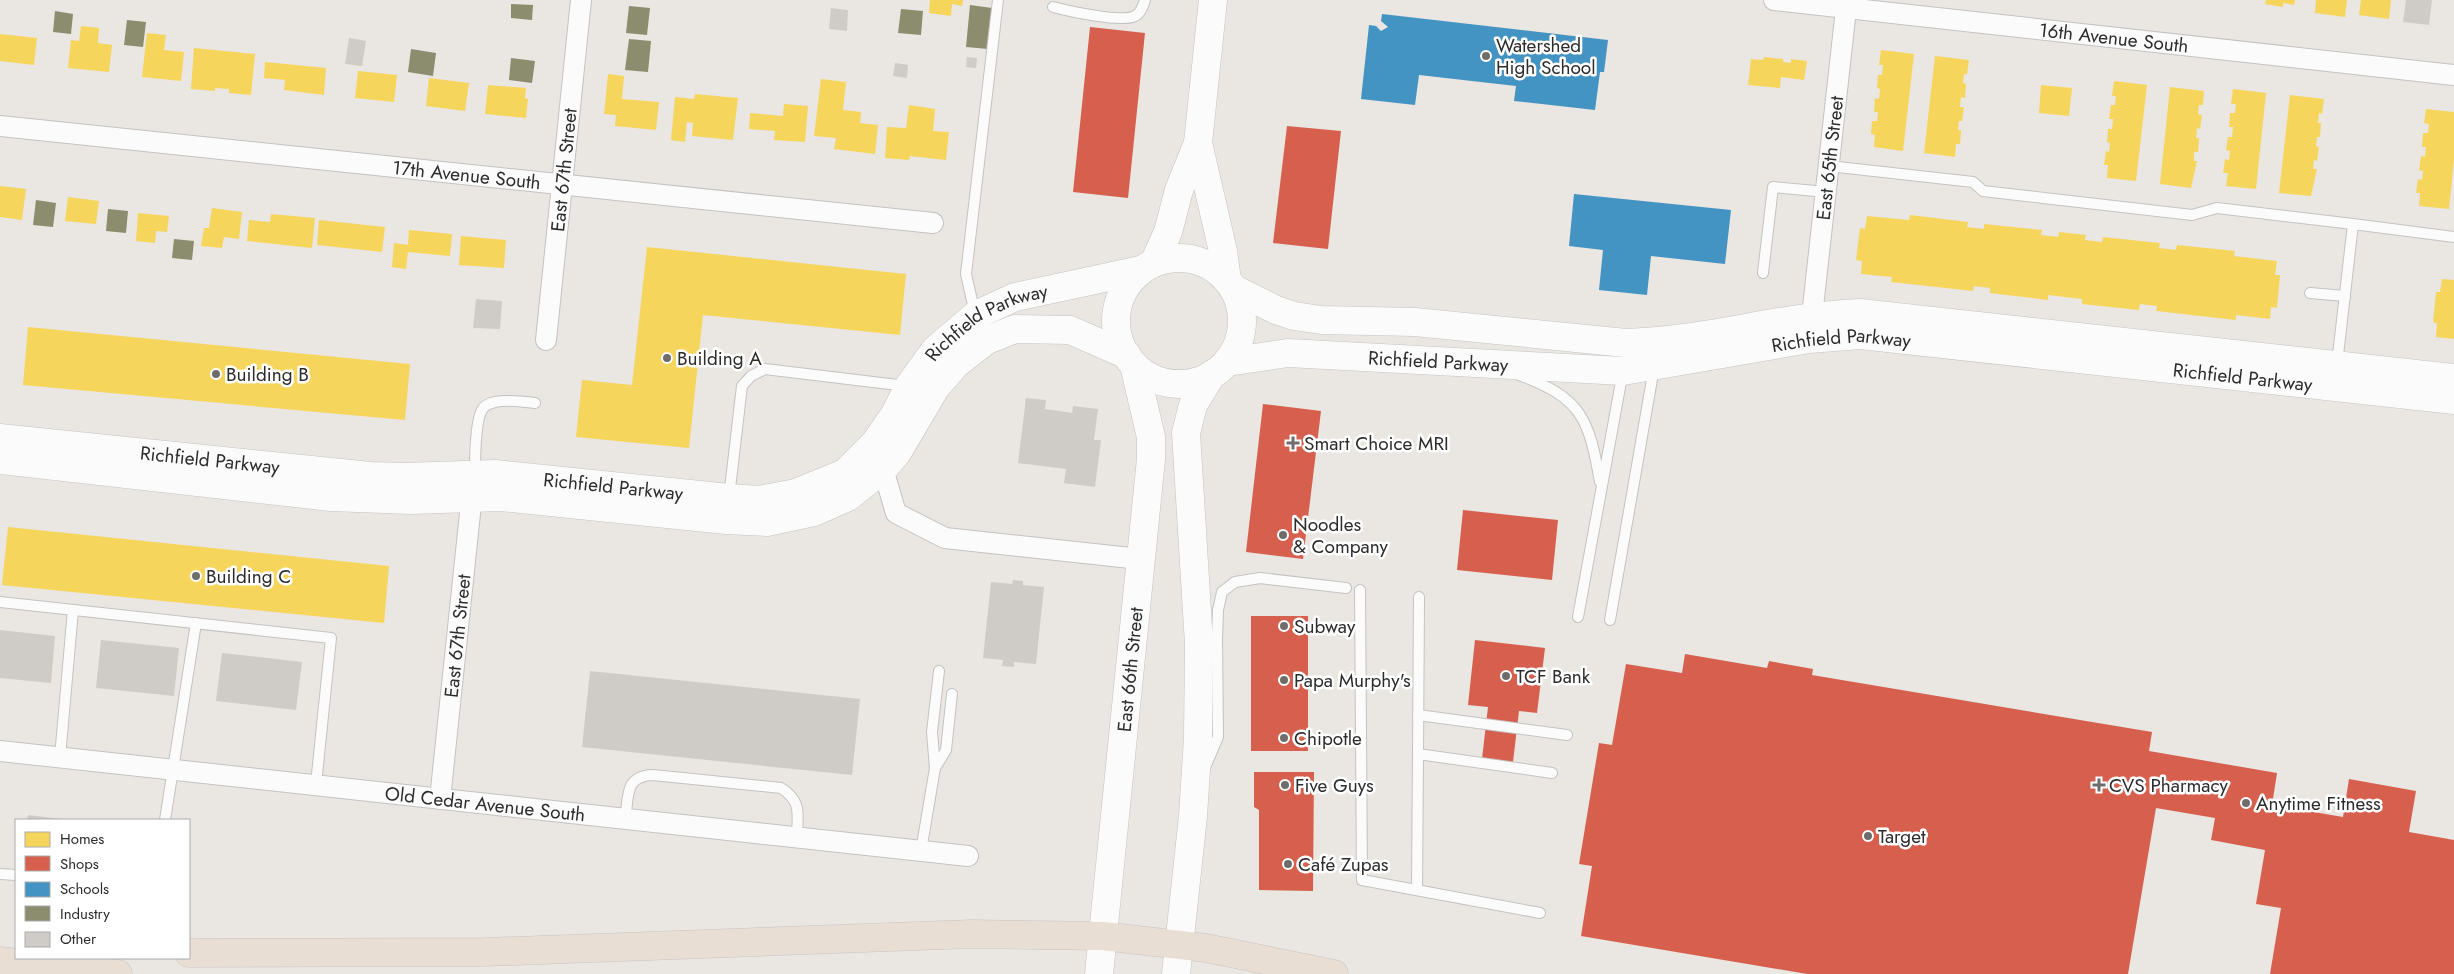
<svg xmlns="http://www.w3.org/2000/svg" width="2454" height="974" viewBox="0 0 2454 974" font-family="Jost,sans-serif">
<rect width="100%" height="100%" fill="#eae6e2"/>
<g fill="#f6d55c">
<path d="M930 0H963L962 6 952 4 951 16 929 13Z"/>
<path d="M2266 0H2295L2294 5 2283 3V7L2265 4Z"/>
<path d="M2316 0H2347L2345 17 2315 13Z"/>
<path d="M2361 0H2391L2389 19 2359 15Z"/>
<path d="M81 26 99 28 98 43 112 45 109 72 68 68 71 40 79 41Z"/>
<path d="M147 33 166 35 164 50 184 52 181 81 142 77Z"/>
<path d="M0 34 37 38 34 65 0 61Z"/>
<path d="M194 48 255 54 251 95 229 93V89L215 88V91L191 89Z"/>
<path d="M1881 50 1914 54 1903 151 1874 147 1875 135 1871 134 1872 121H1877L1878 112H1874L1875 98 1879 99 1880 89 1877 88 1878 75H1882L1883 65H1879Z"/>
<path d="M1935 56 1969 60 1967 74H1964L1963 83 1966 84 1965 98 1961 97 1960 107H1964L1962 121H1959L1958 130H1961L1960 144H1956L1955 157 1924 153Z"/>
<path d="M1764 57 1783 59V62L1791 63V59L1807 61 1804 80 1781 77 1780 88 1748 85 1751 59 1763 60Z"/>
<path d="M265 62 326 68 324 95 284 90 285 80 264 78Z"/>
<path d="M358 71 397 75 394 102 355 98Z"/>
<path d="M608 74 624 76 622 99 659 102 656 130 615 126 616 115 604 114Z"/>
<path d="M429 78 469 83 465 111 426 106Z"/>
<path d="M821 79 846 82 843 110 861 112 860 123 878 125 875 154 834 149 836 138 814 136Z"/>
<path d="M2114 81 2147 85 2136 181 2107 178 2108 165H2104L2106 151 2109 152 2110 143 2107 142 2108 129H2112L2113 119H2109L2111 105H2115L2116 96H2112Z"/>
<path d="M488 85 526 88 525 98 528 99 526 118 485 114Z"/>
<path d="M2041 85 2072 88 2069 116 2039 113Z"/>
<path d="M2170 87 2204 91 2203 105H2199L2198 114 2202 115 2200 129 2197 128 2196 138H2199L2198 152H2194V161H2197L2191 188 2160 184Z"/>
<path d="M2233 89 2266 93 2256 189 2226 186 2228 173H2223L2225 159 2229 160 2230 151 2226 150 2228 137H2232L2233 127H2229L2230 113H2235L2236 104H2231Z"/>
<path d="M695 94 738 98 733 140 692 136 693 123 687 122 685 142 671 140 675 97 694 99Z"/>
<path d="M2290 95 2324 99 2322 114 2319 113 2318 123H2321L2320 137H2317L2316 146 2319 147 2317 161 2314 160 2313 169H2317L2311 196 2279 193Z"/>
<path d="M784 104 808 106 805 142 774 140 775 131 749 129 750 113 783 116Z"/>
<path d="M909 105 935 109 933 131 949 132 946 160 910 156 909 160 885 158 887 127 906 128Z"/>
<path d="M2426 109 2454 112V160L2449 209 2419 206 2420 193H2416L2418 179 2422 180 2423 171 2419 170 2421 156 2425 157 2426 147H2422L2423 133H2428L2429 124 2424 123Z"/>
<path d="M0 186 26 189 22 220 0 217Z"/>
<path d="M68 197 99 201 96 224 65 221Z"/>
<path d="M212 208 242 212 239 239 224 237 222 248 201 246 204 228H209Z"/>
<path d="M138 213 169 216 167 232 156 231 155 243 136 241Z"/>
<path d="M271 214 315 218 312 248 247 241 249 220 270 222Z"/>
<path d="M1910 215 1968 222 1967 227 1984 229V224L2042 230 2041 235 2058 237 2059 232 2086 235 2085 240 2102 242 2103 237 2160 243 2159 248 2176 250 2177 245 2235 251 2234 256 2277 261 2275 275H2280L2277 308 2271 307 2270 319 2236 315V320L2156 311 2157 306 2140 304 2139 310 2082 304V299L2048 295V300L1990 293V288L1974 286 1973 291 1891 282 1892 277 1861 274 1862 261 1856 260 1860 228 1865 229 1867 216 1909 220Z"/>
<path d="M319 220 385 227 382 252 317 245Z"/>
<path d="M409 230 452 234 450 256 408 252 406 269 392 267 394 243 408 245Z"/>
<path d="M461 236 506 240 504 268 459 265Z"/>
<path d="M647 247 906 274 900 335 703 315 689 448 576 437 582 380 632 385Z"/>
<path d="M2442 279 2454 280V339L2436 337 2437 323 2433 322 2436 292H2440Z"/>
<path d="M28 327 410 364 405 420 23 385Z"/>
<path d="M8 527 389 566 384 623 2 585Z"/>
</g>
<g fill="#d6604d">
<path d="M1090 27 1145 33 1128 198 1073 192Z"/>
<path d="M1287 126 1341 131 1328 249 1273 243Z"/>
<path d="M1263 404 1321 411 1303 559 1246 552Z"/>
<path d="M1463 510 1558 520 1552 580 1457 570Z"/>
<rect x="1251" y="616" width="57" height="135"/>
<path d="M1475 640 1545 648 1537 713 1519 711 1513 762 1482 759 1488 707 1468 705Z"/>
<path d="M1685 654 1767 668 1769 661 1813 669 1812 675 2152 732 2149 751 2277 773 2272 805 2343 817 2349 779 2416 791 2409 832 2454 840V974H2270L2281 908 2256 904 2265 850 2211 840 2215 818 2156 808 2128 974H1807L1581 936 1592 866 1579 864 1599 743 1612 745 1626 664 1682 673Z"/>
<path d="M1254 772H1314L1313 891 1259 890V810L1254 807Z"/>
</g>
<g fill="#4393c3">
<path d="M1382 14 1608 40 1604 72H1600L1595 110 1514 101 1516 86 1419 75 1415 105 1361 99 1369 25 1376 26 1381 31 1388 27 1381 21Z"/>
<path d="M1574 194 1731 210 1725 264 1651 256 1647 295 1599 290 1603 250 1569 246Z"/>
</g>
<g fill="#8c8c6e">
<path d="M511 4 533 5 532 20 511 18Z"/>
<path d="M970 5 992 8 988 49 966 47Z"/>
<path d="M629 6 650 8 647 35 626 33Z"/>
<path d="M901 9 923 11 921 35 898 33Z"/>
<path d="M55 11 73 14 71 34 53 32Z"/>
<path d="M127 20 146 22 143 47 124 45Z"/>
<path d="M629 39 651 41 648 72 625 70Z"/>
<path d="M411 49 436 53 433 76 408 72Z"/>
<path d="M511 58 535 61 532 83 509 80Z"/>
<path d="M36 200 56 203 53 227 33 225Z"/>
<path d="M108 209 128 211 126 233 106 231Z"/>
<path d="M174 239 194 241 192 260 172 258Z"/>
</g>
<g fill="#cfccc8">
<path d="M2406 0H2432L2429 25 2403 22Z"/>
<path d="M831 8 848 10 847 31 829 29Z"/>
<path d="M349 38 366 41 362 66 345 64Z"/>
<path d="M967 57 977 58 976 68 966 67Z"/>
<path d="M895 63 908 65 907 78 893 76Z"/>
<path d="M476 299 502 301 500 329 473 328Z"/>
<path d="M1026 398 1046 400 1045 409 1072 413 1073 406 1098 409 1094 440H1101L1095 487 1064 483 1066 469 1018 463Z"/>
<path d="M1013 580 1023 581V585L1044 587 1036 664 1014 662V667L1002 666 1003 660 983 658 991 582 1012 584Z"/>
<path d="M0 630 55 636 51 683 0 678Z"/>
<path d="M101 640 179 648 174 696 96 688Z"/>
<path d="M222 653 302 662 296 710 216 701Z"/>
<path d="M590 671 860 699 852 775 582 747Z"/>
<path d="M28 815 61 819V820H27Z"/>
</g>
<g fill="none" stroke-linecap="round" stroke-linejoin="round">
<g stroke="#c4c3c3" stroke-width="12">
<g id="lane">
<path d="M1053 7C1068 11 1123 23 1135 16 1141 13 1143 6 1145 0"/>
<path d="M1829 166 1973 182 1983 191 2192 215 2217 208 2353 224 2337 364"/>
<path d="M2353 224 2454 237"/>
<path d="M1763 273 1773 187 1826 192"/>
<path d="M2310 293 2345 296"/>
<path d="M975 314 966 274 998 0"/>
<path d="M1519 375C1582 398 1589 419 1600 482"/>
<path d="M475 473C475 458 475 422 482 410 484 406 490 403 495 402 507 399 522 402 535 403"/>
<path d="M729 497 742 386 751 376 765 369 906 386"/>
<path d="M1360 590 1362 880 1540 913"/>
<path d="M1419 597 1418 754 1552 773"/>
<path d="M0 602 331 638 316 784"/>
<path d="M1578 617 1623 371"/>
<path d="M1610 620 1654 368"/>
<path d="M1418 715 1567 735"/>
<path d="M60 757 73 610"/>
<path d="M1206 765 1218 737 1217 638 1218 610 1222 592 1235 582 1260 578 1346 588"/>
<path d="M935 768 946 750 952 694"/>
<path d="M165 820 196 623"/>
<path d="M625 820C629 796 624 776 653 775L781 788C803 802 797 815 797 838"/>
<path d="M921 851 935 768 932 732 939 671"/>
<path d="M0 874 16 875"/>
<path d="M1417 890 1418 754"/>
</g>
</g>
<g stroke="#c4c3c3" stroke-width="22">
<g id="street">
<path id="s1" d="M1774 0 2454 75"/>
<path id="s2" d="M0 126 933 223"/>
<path id="s3" d="M1812 316 1847 0"/>
<path id="s4" d="M546 340 581 0"/>
<path d="M883 469 896 513 945 538 1140 559"/>
<path id="s5" d="M0 751 968 856"/>
<path id="s6" d="M440 799 473 485"/>
</g>
</g>
<g stroke="#c4c3c3" stroke-width="29">
<g id="secondary">
<path d="M1213 0 1198 143 1223 251 1227 280"/>
<circle cx="1179" cy="321" r="63"/>
<path d="M1154 263 1168 232 1179 190 1198 143"/>
<path d="M1234 289 1276 310 1294 316 1321 320 1415 322 1626 343C1705 341 1781 316 1860 313L2454 378"/>
<path id="s7" d="M1227 362 1288 353 1623 371 1809 339 1860 335 2454 400"/>
<path id="s8" d="M0 438 370 476 405 477 495 474 729 498 759 500 796 493 845 473 875 443 895 414 909 386 935 350 976 315 1015 297 1141 270"/>
<path d="M0 460 331 497 411 500 501 497 726 520 767 522 814 512 848 497 883 469 897 453 936 387 956 364 987 340 1015 329 1070 330 1127 355"/>
<path id="s9" d="M1099 974 1151 459V437L1134 365"/>
<path d="M1176 974 1193 816 1198 738 1199 644 1186 433 1193 405 1212 374"/>
</g>
</g>
<g stroke="#c6c4c2" stroke-width="29">
<g id="highway">
<path d="M189 953 485 952 972 934 1103 936 1206 948 1334 974"/>
<path d="M0 961 118 974"/>
</g>
</g>
<use href="#lane" stroke="#fcfbfb" stroke-width="10"/>
<use href="#street" stroke="#fcfbfb" stroke-width="20"/>
<use href="#secondary" stroke="#fcfbfb" stroke-width="28"/>
<use href="#highway" stroke="#e9ded4" stroke-width="28"/>
</g>
<g fill="#6e6d6c" stroke="#fff" stroke-width="2">
<circle cx="1486" cy="56" r="5"/>
<circle cx="667" cy="358" r="5"/>
<circle cx="216" cy="374" r="5"/>
<path d="M1290.5 435.5h5v5h5v5h-5v5h-5v-5h-5v-5h5z"/>
<circle cx="1283" cy="535" r="5"/>
<circle cx="196" cy="576" r="5"/>
<circle cx="1284" cy="626" r="5"/>
<circle cx="1506" cy="676" r="5"/>
<circle cx="1284" cy="680" r="5"/>
<circle cx="1284" cy="738" r="5"/>
<circle cx="1285" cy="785" r="5"/>
<path d="M2096.5 777.5h5v5h5v5h-5v5h-5v-5h-5v-5h5z"/>
<circle cx="2246" cy="803" r="5"/>
<circle cx="1868" cy="836" r="5"/>
<circle cx="1288" cy="864" r="5"/>
</g>
<g text-anchor="middle" dominant-baseline="central" stroke-width="5" stroke-linejoin="round" paint-order="stroke">
<g font-size="19" fill="#2c2c2c" stroke="#fff">
<text stroke="none"><textPath href="#s1" startOffset="342">16th Avenue South</textPath></text>
<text stroke="none"><textPath href="#s3" startOffset="159">East 65th Street</textPath></text>
<text stroke="none"><textPath href="#s4" startOffset="171">East 67th Street</textPath></text>
<text stroke="none"><textPath href="#s2" startOffset="469">17th Avenue South</textPath></text>
<text stroke="none"><textPath href="#s8" startOffset="1066">Richfield Parkway</textPath></text>
<text stroke="none"><textPath href="#s7" startOffset="618">Richfield Parkway</textPath></text>
<text stroke="none"><textPath href="#s7" startOffset="212">Richfield Parkway</textPath></text>
<text stroke="none"><textPath href="#s7" startOffset="1022">Richfield Parkway</textPath></text>
<text stroke="none"><textPath href="#s8" startOffset="211">Richfield Parkway</textPath></text>
<text stroke="none"><textPath href="#s8" startOffset="616">Richfield Parkway</textPath></text>
<text stroke="none"><textPath href="#s6" startOffset="164">East 67th Street</textPath></text>
<text stroke="none"><textPath href="#s9" startOffset="306">East 66th Street</textPath></text>
<text stroke="none"><textPath href="#s5" startOffset="488">Old Cedar Avenue South</textPath></text>
</g>
<g font-size="19" fill="#2c2c2c" stroke="#fff" text-anchor="start">
<text x="1496" y="45">Watershed<tspan x="1496" dy="22">High School</tspan></text>
<text x="677" y="358">Building A</text>
<text x="226" y="374">Building B</text>
<text x="1304" y="443">Smart Choice MRI</text>
<text x="1293" y="524">Noodles<tspan x="1293" dy="22">&amp; Company</tspan></text>
<text x="206" y="576">Building C</text>
<text x="1294" y="626">Subway</text>
<text x="1516" y="676">TCF Bank</text>
<text x="1294" y="680">Papa Murphy's</text>
<text x="1294" y="738">Chipotle</text>
<text x="1295" y="785">Five Guys</text>
<text x="2109" y="785">CVS Pharmacy</text>
<text x="2256" y="803">Anytime Fitness</text>
<text x="1878" y="836">Target</text>
<text x="1298" y="864">Café Zupas</text>
</g>
</g>
<rect x="15" y="819" width="175" height="140" fill="#ffffff" stroke="#ababab"/>
<rect x="25" y="832" width="25" height="15" fill="#f6d55c" stroke="#ababab"/>
<text x="60" y="844" font-size="15" fill="#2c2c2c">Homes</text>
<rect x="25" y="856" width="25" height="15" fill="#d6604d" stroke="#ababab"/>
<text x="60" y="869" font-size="15" fill="#2c2c2c">Shops</text>
<rect x="25" y="882" width="25" height="15" fill="#4393c3" stroke="#ababab"/>
<text x="60" y="894" font-size="15" fill="#2c2c2c">Schools</text>
<rect x="25" y="906" width="25" height="15" fill="#8c8c6e" stroke="#ababab"/>
<text x="60" y="919" font-size="15" fill="#2c2c2c">Industry</text>
<rect x="25" y="932" width="25" height="15" fill="#cfccc8" stroke="#ababab"/>
<text x="60" y="944" font-size="15" fill="#2c2c2c">Other</text>
</svg>
